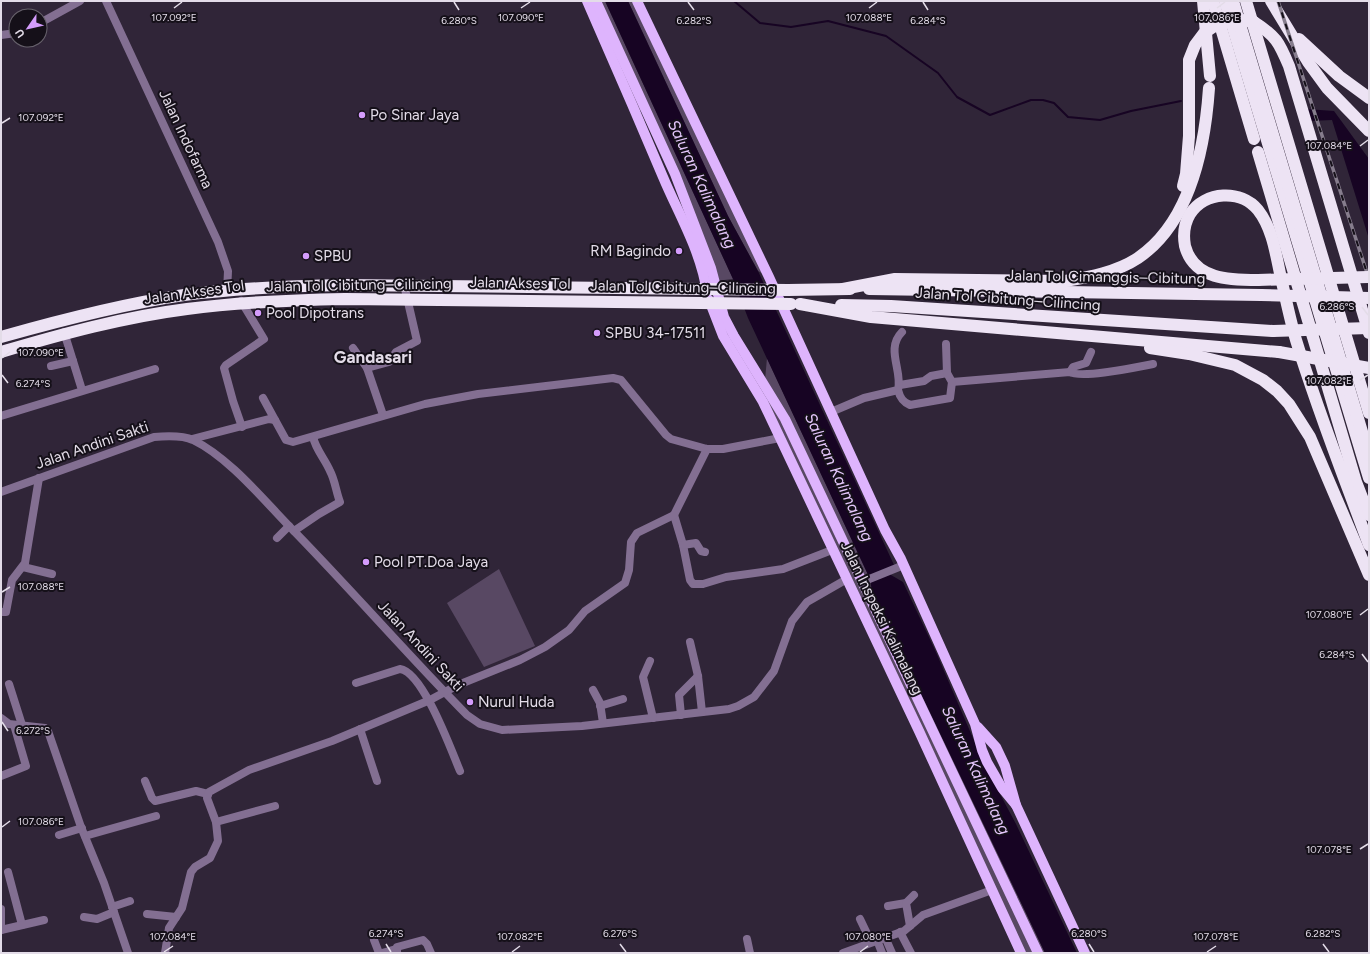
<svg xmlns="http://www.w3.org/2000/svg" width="1370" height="954" viewBox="0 0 1370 954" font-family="Figtree,sans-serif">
<rect width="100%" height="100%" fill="#302538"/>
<g fill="#584863">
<path d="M587 1H605L733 279 715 281 645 109 636 113Z"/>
<path d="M628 1H637L769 277 758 271 728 216Z"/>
<path d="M767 358 870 579 872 591 1045 953H1021L763 402Z"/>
<path d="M499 569 535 646 484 667 447 603Z"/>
</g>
<g fill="#170423">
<path d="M605 1H628L728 216 758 271 894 565 889 569 891 575 903 582 935 650 985 766 1016 824 1077 953H1045L872 591 870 579 748 318 733 279Z"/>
<path d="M1306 109 1334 111 1369 159V239L1332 120 1310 121Z"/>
</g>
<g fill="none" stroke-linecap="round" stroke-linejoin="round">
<path stroke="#170423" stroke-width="2" d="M734 1 760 23 791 27 828 21 886 36 938 73 957 97 990 115 1031 100H1043L1054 103 1068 117 1100 120 1131 111 1181 101"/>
<g stroke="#836f92" stroke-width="8">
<path d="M106 1 218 242 228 271 227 292"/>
<path d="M40 23 80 1"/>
<path d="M1 35 16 33"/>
<path d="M241 301 264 339 226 365 224 368 233 401 242 427"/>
<path d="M64 332 82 390"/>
<path d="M353 348 367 368 383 415"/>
<path d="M51 366 73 361"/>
<path d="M367 368 389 362 396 352 417 341 405 289"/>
<path d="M1070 372 1073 367 1086 363 1091 352"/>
<path d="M952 382 1070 372C1081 379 1137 367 1153 364"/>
<path d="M900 385 924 381 931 376 947 373"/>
<path d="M898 390C900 398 903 402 910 405L950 398 952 382 947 373 946 344"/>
<path d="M263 398 275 420"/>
<path d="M831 412 864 398 898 390C903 371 885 349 902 332"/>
<path d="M1 416 155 369"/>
<path d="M192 439 269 419 275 420 286 440 293 442 425 404 478 394 613 378 621 380 666 435 671 439 707 449H723L780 438"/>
<path d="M1 492 154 437C166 436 182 435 193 440 228 457 261 497 288 525 349 587 406 653 467 715L480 724 502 730 582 726 729 709 738 706 754 697 774 671 792 621 807 602 847 579"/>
<path d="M674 515 683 545 690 580 693 584H703L726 577 783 569 832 550"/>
<path d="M294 531 319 514 340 502C336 492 335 480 330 471 325 459 316 450 313 437"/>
<path d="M277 538 289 526"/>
<path d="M683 545 696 543 701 551 705 552"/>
<path d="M23 567 52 574"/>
<path d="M862 582 904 565"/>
<path d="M1 612H6L12 580 25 563 39 478"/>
<path d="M690 642 698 676 702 712"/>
<path d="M650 661 643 677 653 718"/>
<path d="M356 683 400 669C423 672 451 750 460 771"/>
<path d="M9 684 22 725"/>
<path d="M593 690 600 703 603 723"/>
<path d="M600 706 623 699"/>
<path d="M681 715 679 695 698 676"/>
<path d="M1 718 9 724 45 728 48 731 81 827 104 883 128 953"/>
<path d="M360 729 377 781"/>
<path d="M1 776 26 766 14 725"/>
<path d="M145 781 152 798 155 801 196 791 208 794"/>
<path d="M216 822 275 806"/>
<path d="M59 835 82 828"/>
<path d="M85 836 156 816"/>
<path d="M8 872 22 925"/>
<path d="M888 906 906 903"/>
<path d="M112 907 130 901"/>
<path d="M1 909V930"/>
<path d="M147 914 176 917"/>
<path d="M84 917 97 919 114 912"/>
<path d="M860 919 871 942"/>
<path d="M910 926 906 903 914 895"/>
<path d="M1 930 44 920"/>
<path d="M900 932 911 953"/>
<path d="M885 937 892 953"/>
<path d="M747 939 750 953"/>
<path d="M374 940 379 953"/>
<path d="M877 940 882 953"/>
<path d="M165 953 169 928 182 908 191 872 195 867 210 858 218 841 216 822 207 798 209 792 249 770 332 741 430 700 458 685 520 660 545 647 569 630 585 611 625 583 629 570 631 542 637 533 674 515 707 449"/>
<path d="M382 953 396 949"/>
<path d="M397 953V947L423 940 427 944 431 953"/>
<path d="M843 953 904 931 923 915 992 890"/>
</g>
<g stroke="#deb4fd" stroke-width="10">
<path d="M587 1C613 60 638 118 663 177 679 215 701 251 707 293"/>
<path d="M596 1 675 174 711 268 724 317 734 336 785 419 1038 953"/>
<path d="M637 1 769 277 885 530 901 559 975 724 982 750 987 762 1002 788 1016 805"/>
<path d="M709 300 723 336 763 402 919 731 1021 953"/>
<path d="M978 727 996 747 1005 766 1016 805 1085 953"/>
</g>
<g stroke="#ede3f4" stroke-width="12">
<path d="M1203 1 1210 76"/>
<path d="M1213 1 1254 139"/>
<path d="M1225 1 1369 478"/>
<path d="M1246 1 1369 413"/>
<path d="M1271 1 1308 62 1327 88 1369 131"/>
<path d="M1254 22C1276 36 1279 42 1289 66L1369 333"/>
<path d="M1299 39 1339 76 1369 98"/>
<path d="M1258 152 1356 482 1369 515"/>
<path d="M1183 186 1186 174 1189 136"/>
<path d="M1258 280C1230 280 1194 280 1185 246 1183 235 1184 224 1190 214 1205 191 1241 189 1258 210 1273 229 1276 256 1281 278 1286 299 1290 320 1296 340 1317 409 1344 477 1369 545"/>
<path d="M843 289 895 279 1065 281C1090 277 1117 272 1138 258 1191 222 1205 147 1209 88"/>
<path d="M869 289 1261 295"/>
<path d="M788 290 850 289"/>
<path d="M800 304 871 317 1279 352"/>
<path d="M841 305 891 306 1273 331"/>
<path d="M1150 348 1189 354 1235 365 1263 380 1277 391 1289 404 1310 437 1369 575"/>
</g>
<g stroke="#867d8d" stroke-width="3.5">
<path id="rail" d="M1278 1 1369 279"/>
</g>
<use href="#rail" stroke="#151019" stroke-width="2" stroke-dasharray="6" stroke-linecap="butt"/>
<g stroke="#ede3f4" stroke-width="12">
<path d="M1233 1 1369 455"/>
<path d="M1189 136V60L1195 45 1204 33 1219 23 1236 19 1254 22"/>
<path d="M1258 280 1368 277"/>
<path d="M1261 295 1369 298"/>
<path d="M1273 331 1369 328"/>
<path d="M1 337C61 320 122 304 184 295 237 288 291 286 345 285L788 290"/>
<path d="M1 352C62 334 124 317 187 309 240 302 292 300 345 299L791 304"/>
<path d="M1279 352 1369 368"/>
</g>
</g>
<path fill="none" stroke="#e3dce8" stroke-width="1.5" d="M454 2 459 10M688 2 694 10M923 2 928 10M174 8 182 2M521 8 530 2M869 8 877 2M1217 8 1225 2M2 123 10 118M1360 146 1368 140M1362 307 1368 315M2 358 10 352M2 375 8 383M1360 380 1368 375M2 592 10 587M1360 615 1368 609M1362 654 1368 662M2 722 8 731M2 827 10 821M1360 849 1368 844M386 944 391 952M620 944 626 952M1089 944 1094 952M1323 944 1329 952M164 952 173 946M512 952 520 946M860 952 868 946M1207 952 1216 946"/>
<g fill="#d49cfc" stroke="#151019" stroke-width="1.5">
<circle cx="362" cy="115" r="4"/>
<circle cx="679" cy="251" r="4"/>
<circle cx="306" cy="256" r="4"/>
<circle cx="258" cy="313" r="4"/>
<circle cx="597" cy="333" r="4"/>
<circle cx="366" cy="562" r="4"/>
<circle cx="470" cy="702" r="4"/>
</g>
<g text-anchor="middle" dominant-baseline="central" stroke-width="4" stroke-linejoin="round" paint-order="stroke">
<g font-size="15" fill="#e3dce8" stroke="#151019" text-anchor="start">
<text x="370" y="115">Po Sinar Jaya</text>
<text x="671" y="251" text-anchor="end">RM Bagindo</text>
<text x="314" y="256">SPBU</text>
<text x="266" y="313">Pool Dipotrans</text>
<text x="605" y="333">SPBU 34-17511</text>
<text x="374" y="562">Pool PT.Doa Jaya</text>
<text x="478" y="702">Nurul Huda</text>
</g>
<g font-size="15" fill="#e3dce8" stroke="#151019">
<text transform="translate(186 139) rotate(65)">Jalan Indofarma</text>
<text transform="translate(1106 277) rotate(1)">Jalan Tol Cimanggis–Cibitung</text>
<text transform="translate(520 283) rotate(1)">Jalan Akses Tol</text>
<text transform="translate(359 285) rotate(-1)">Jalan Tol Cibitung–Cilincing</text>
<text transform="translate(683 287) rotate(1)">Jalan Tol Cibitung–Cilincing</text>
<text transform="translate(194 292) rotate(-8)">Jalan Akses Tol</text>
<text transform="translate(1008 299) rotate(4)">Jalan Tol Cibitung–Cilincing</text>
<text transform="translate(92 445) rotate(-19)">Jalan Andini Sakti</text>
<text transform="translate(882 618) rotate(64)">Jalan Inspeksi Kalimalang</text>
<text transform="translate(421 646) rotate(47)">Jalan Andini Sakti</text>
</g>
<g font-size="16" font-style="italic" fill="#e5c7fc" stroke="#151019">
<text transform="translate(702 184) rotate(65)">Saluran Kalimalang</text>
<text transform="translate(839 477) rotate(65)">Saluran Kalimalang</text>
<text transform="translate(976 770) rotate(65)">Saluran Kalimalang</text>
</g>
<g font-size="17" font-weight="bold" fill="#e3dce8" stroke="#151019">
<text x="373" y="357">Gandasari</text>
</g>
</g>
<g font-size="10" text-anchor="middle" fill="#e3dce8" stroke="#151019" stroke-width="4" stroke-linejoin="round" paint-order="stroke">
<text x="174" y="21">107.092°E</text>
<text x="521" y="21">107.090°E</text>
<text x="869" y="21">107.088°E</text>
<text x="1217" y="21">107.086°E</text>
<text x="459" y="24">6.280°S</text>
<text x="694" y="24">6.282°S</text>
<text x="928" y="24">6.284°S</text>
<text x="41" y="121">107.092°E</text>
<text x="1329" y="149">107.084°E</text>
<text x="1337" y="310">6.286°S</text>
<text x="41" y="356">107.090°E</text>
<text x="1329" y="384">107.082°E</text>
<text x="33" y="387">6.274°S</text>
<text x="41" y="590">107.088°E</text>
<text x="1329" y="618">107.080°E</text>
<text x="1337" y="658">6.284°S</text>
<text x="33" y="734">6.272°S</text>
<text x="41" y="825">107.086°E</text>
<text x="1329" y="853">107.078°E</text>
<text x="386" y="937">6.274°S</text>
<text x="620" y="937">6.276°S</text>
<text x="1089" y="937">6.280°S</text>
<text x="1323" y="937">6.282°S</text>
<text x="173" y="940">107.084°E</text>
<text x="520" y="940">107.082°E</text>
<text x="868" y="940">107.080°E</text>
<text x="1216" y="940">107.078°E</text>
</g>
<rect width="1370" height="954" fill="none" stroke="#e3dce8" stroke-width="4"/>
<g transform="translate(28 28) rotate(236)"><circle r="19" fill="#151019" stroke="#67626c"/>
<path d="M0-3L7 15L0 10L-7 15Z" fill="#d49cfc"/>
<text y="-6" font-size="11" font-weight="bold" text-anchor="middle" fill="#e3dce8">U</text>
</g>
</svg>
